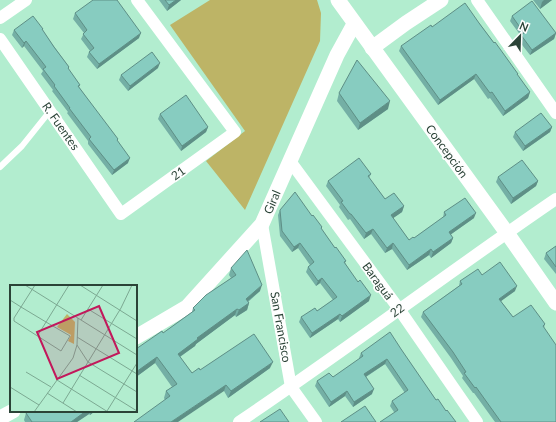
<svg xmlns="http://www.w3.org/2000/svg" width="556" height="422" viewBox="0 0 556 422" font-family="Lato,sans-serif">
<rect width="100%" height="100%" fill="#b2edcf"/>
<path fill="#bdb466" d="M210 0H317L321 13 320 41 245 210 206 161 245 131 170 25Z"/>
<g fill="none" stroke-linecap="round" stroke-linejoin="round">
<path stroke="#fff" stroke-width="6" d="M0 167 22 146 50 111"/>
<g stroke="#fff" stroke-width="12">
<path d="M477 0 556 113"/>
<path d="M0 18 26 0"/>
<path d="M0 39 121 214 235 132 137 0"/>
<path d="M290 161 399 309 477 422"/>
<path d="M262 224 291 387 316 422"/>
<path d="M239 422C346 350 449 272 556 199"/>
</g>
<g stroke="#fff" stroke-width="15">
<path d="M338 0 507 233 556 303"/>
<path d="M372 48 406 23 441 0"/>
<path d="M136 337 187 307 262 224 337 55 354 24"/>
<path d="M0 418 13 411"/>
</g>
</g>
<g fill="#74afa5">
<path d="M159 0H181L167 11Z"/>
<path d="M533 0H552L540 9Z"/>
<path d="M75 13 139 38 97 69 87 57 89 52 90 51 81 39 84 33 73 19Z"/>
<path d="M512 16 556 33 554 39 530 55 519 41 521 36 510 21Z"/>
<path d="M479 23 518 74 517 75 530 92 528 98 503 116 490 98 488 99 474 79 438 105 399 51 401 46Z"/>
<path d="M14 30H42L69 67 68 70 80 85 79 87 117 141 128 163 112 175 88 144V141L67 113 68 112 52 91 53 90 41 74 43 71 24 46 22 48 12 35Z"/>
<path d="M158 68 128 91 119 80 121 75Z"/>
<path d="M339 93 388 109 358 130 337 101Z"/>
<path d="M160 114 208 127 206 132 181 151 158 119Z"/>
<path d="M552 127 550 132 523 151 513 137 515 132Z"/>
<path d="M371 174 369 178 385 199 404 206 402 212 393 218 409 240 414 238 443 218 444 212 474 218 450 235 453 238 451 243 431 258 429 255 407 270 392 249 385 253 371 234 364 239 350 219 348 220 339 207 340 205 326 186 328 181Z"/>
<path d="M498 177 538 181 536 186 511 204 496 182Z"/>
<path d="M280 210 321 229 335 248 346 261 345 263 369 301 340 322 338 319 310 338 299 322 301 317 317 311 333 300 320 283 316 286 306 272 308 267 310 265 298 248 292 252 280 236 278 215Z"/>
<path d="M556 246V274L544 259 546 253Z"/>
<path d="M231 268 260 291 248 302 249 303 247 310 236 317 235 315 196 344 195 346 180 357 192 373 200 370 270 368 228 398 224 391 165 400 164 398 166 391 172 387 155 363 136 377V349L163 333 192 312 193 308 231 278 229 275Z"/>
<path d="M482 275 515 291 501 301 513 317 545 324 544 328 556 422H495L474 393H473L462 378 463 376 451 358 421 317 423 312 459 286 460 281Z"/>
<path d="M401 349V350L436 400 456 422 394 412 390 406 392 401 405 393 385 364 366 377 372 394 353 407 345 396 329 407 315 386 317 381 333 377 360 359 359 358 361 353Z"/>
<path d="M45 411H95L90 415 89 414 77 422H25L24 420 26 413Z"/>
</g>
<g fill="#5e8f86">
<path d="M176 0H181L167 11 169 5Z"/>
<path d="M544 0H552L540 9 542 2Z"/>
<path d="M141 33 139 38 97 69 99 64Z"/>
<path d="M556 33 554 39 530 55 532 50Z"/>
<path d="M26 41 24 46 22 48 24 43Z"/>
<path d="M160 63 158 68 128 91 130 86Z"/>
<path d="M476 74 474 79 438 105 440 100Z"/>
<path d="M530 92 528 98 503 116 505 111Z"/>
<path d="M390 101 388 109 358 130 360 123Z"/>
<path d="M208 127 206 132 181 151 182 146Z"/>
<path d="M552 127 550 132 523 151 525 146Z"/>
<path d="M130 158 128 163 112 175 114 170Z"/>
<path d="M538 181 536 186 511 204 513 198Z"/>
<path d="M404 206 402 212 389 221 391 215Z"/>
<path d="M476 213 474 218 447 237 449 232Z"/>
<path d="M373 229 371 234 364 239 366 233Z"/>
<path d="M453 238 451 243 431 258 433 252Z"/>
<path d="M300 243 298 248 292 252 294 247Z"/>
<path d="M393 243 392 249 385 253 387 248Z"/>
<path d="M431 249 429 255 407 270 409 265Z"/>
<path d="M322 278 320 283 316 286 318 281Z"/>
<path d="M262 285 260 291 243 305 246 299Z"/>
<path d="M517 286 515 291 497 304 499 299Z"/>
<path d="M371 295 369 301 340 322 342 316Z"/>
<path d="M249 303 247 310 236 317 239 310Z"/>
<path d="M237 309 235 315 196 344 195 346 175 360 178 354 197 338Z"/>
<path d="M340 314 338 319 310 338 312 333Z"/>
<path d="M157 357 155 363 136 377V372Z"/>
<path d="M387 359 385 364 362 379 364 374Z"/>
<path d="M273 362 270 368 228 398 231 391Z"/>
<path d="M226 385 224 391 178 422H171Z"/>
<path d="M374 389 372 394 353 407 354 402Z"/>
<path d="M347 391 345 396 329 407 331 402Z"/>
<path d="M86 411H90L89 414 77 422H71Z"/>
<path d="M91 411H95L90 415Z"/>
</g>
<g fill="#87ccc0" stroke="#5e8f86">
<path d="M93 0H117L141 33 99 64 89 52 94 48 83 34 87 30 75 13Z"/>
<path d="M165 0H176L169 5Z"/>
<path d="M532 1 556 33 532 50 521 35 524 33 512 16Z"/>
<path d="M465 3 479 23 494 43 495 42 518 74H517L530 92 505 111 492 92 490 93 476 74 440 100 401 46 431 25 432 27Z"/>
<path d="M33 16 43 29H42L54 47 69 67 68 68 80 85 78 86 118 139 117 140 130 158 114 170 89 139 91 137 69 108H70L54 86 55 85 43 69 46 67 26 41 24 43 14 30Z"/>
<path d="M152 52 160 63 130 86 121 75Z"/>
<path d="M357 60 390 101 360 123 339 93Z"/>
<path d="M186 95 208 127 182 146 160 114Z"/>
<path d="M541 113 552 127 525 146 515 132Z"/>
<path d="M359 158 371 174 368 176 385 199 394 193 404 206 391 215 409 240 413 237 414 238 446 215 444 212 465 198 476 213 449 232 453 238 433 252 431 249 409 265 393 243 387 248 373 229 366 233 351 214H350L341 202 343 201 328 181Z"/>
<path d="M522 160 538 181 513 198 498 177Z"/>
<path d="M295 192 312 216 313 215 322 227 321 228 335 248 336 247 346 261 344 262 358 282 360 280 371 295 342 316 340 314 312 333 301 317 315 308 317 311 337 297 322 278 318 281 308 267 314 262 300 243 294 247 282 231 280 210Z"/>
<path d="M556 246V267L546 253Z"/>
<path d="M247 250 262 285 246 299 249 303 239 310 237 309 197 338 198 339 178 354 192 373 199 368 200 370 254 334 273 362 231 391 226 385 171 422H134L170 396 166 391 177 384 157 357 136 372V349L162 331 163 333 195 310 193 308 206 295 236 275 231 268Z"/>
<path d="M500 262 517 286 499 299 513 317 531 305 545 324 543 326 556 345V422H501L476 387 475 388 464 373 466 372 453 352 423 312 462 284 460 281 478 269 482 275Z"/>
<path d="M390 332 401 349 436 400 438 399 446 411 447 410 456 422H380L398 410 392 401 408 390 387 359 364 374 374 389 354 402 347 391 331 402 317 381 329 373 333 377 363 356 361 353Z"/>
<path d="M365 406 376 422H341Z"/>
<path d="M280 409 289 422H260Z"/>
<path d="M31 411H86L71 422H32L26 413Z"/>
</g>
<g text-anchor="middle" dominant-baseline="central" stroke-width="3.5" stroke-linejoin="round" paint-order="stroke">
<g font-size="12" fill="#2b4337" stroke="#fefefe">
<text transform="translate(61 126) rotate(55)">R. Fuentes</text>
<text transform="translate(447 151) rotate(54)">Concepción</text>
<text transform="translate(178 173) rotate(-36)">21</text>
<text transform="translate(272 202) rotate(-67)">Giral</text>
<text transform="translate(378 281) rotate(54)">Baraguá</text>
<text transform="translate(397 310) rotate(-36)">22</text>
<text transform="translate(281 327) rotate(80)">San Francisco</text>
</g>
</g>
<g transform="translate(10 285)">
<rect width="127" height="127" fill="#b2edcf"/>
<path d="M57 29 65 37 64 59 58 56 61 50 47 42Z" fill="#bdb466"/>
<path fill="none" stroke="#7ca992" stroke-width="1" d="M15 0 127 70M70 0 127 36M0 15 11 22 36 37 60 51 51 66 4 36V33L25 0M78 24 127 54M71 35 93 0M28 50 59 0M67 52 127 89M67 60 78 77 127 107M16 87 41 102M69 90 127 126M47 95 98 127M0 102 29 120M37 108 67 127M53 118 111 23 122 0M97 126 127 78M24 127 63 73 67 60 68 33"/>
<path fill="#c2185b" fill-opacity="0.15" stroke="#c2185b" stroke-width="2" d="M89 21 109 68 47 94 27 47Z"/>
<rect width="127" height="127" fill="none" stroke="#2b4337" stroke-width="2"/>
</g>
<g transform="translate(520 36) rotate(23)" stroke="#fefefe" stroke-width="3" paint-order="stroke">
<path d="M0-3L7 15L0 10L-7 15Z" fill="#2b4337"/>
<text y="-6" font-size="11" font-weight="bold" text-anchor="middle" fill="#2b4337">N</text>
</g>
</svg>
